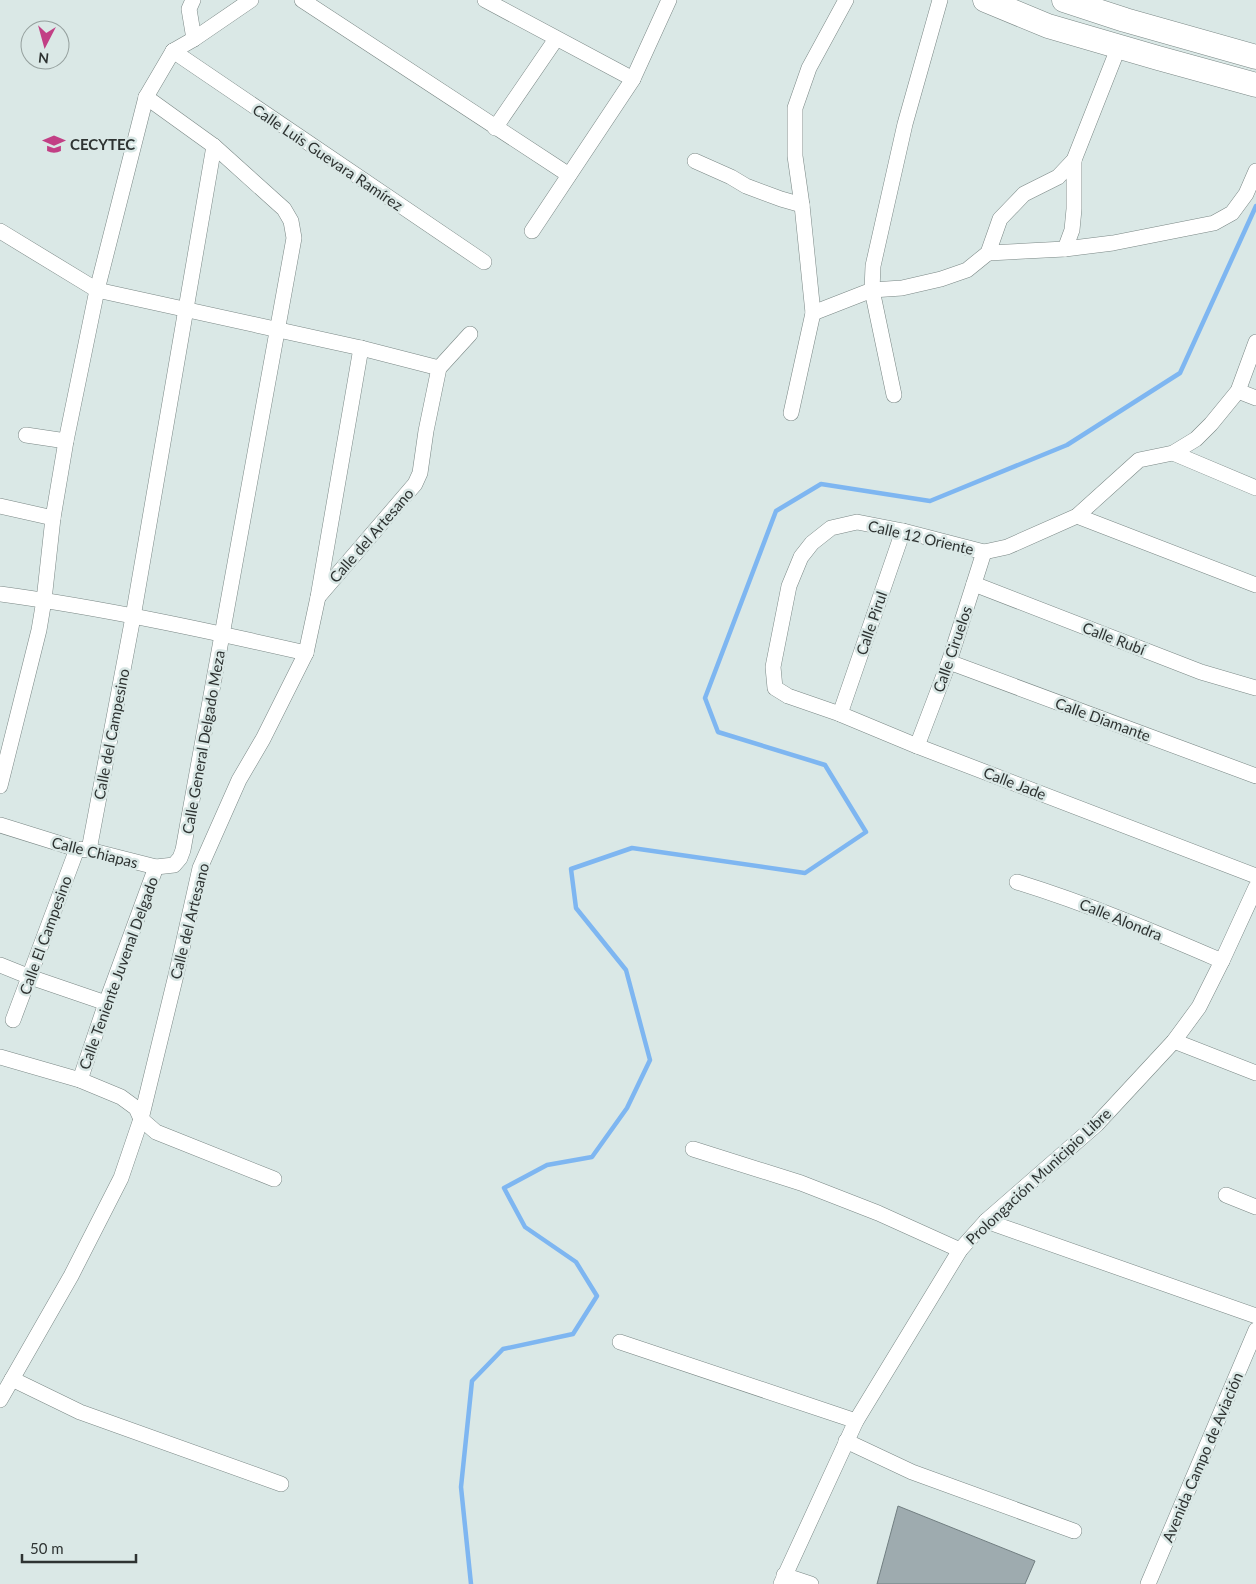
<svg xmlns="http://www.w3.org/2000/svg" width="1256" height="1584" viewBox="0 0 1256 1584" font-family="Lato,sans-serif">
<rect width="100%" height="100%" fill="#dae8e6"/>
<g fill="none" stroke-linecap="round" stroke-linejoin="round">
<path stroke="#7eb6f1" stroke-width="4.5" d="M471 1584 461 1487 472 1381 503 1349 573 1334 597 1296 576 1262 525 1227 504 1188 547 1165 592 1157 627 1108 650 1060 626 970 576 908 571 869 632 848 805 873 866 832 825 765 718 732 705 698 776 511 821 484 930 501 1067 445 1180 373 1256 206"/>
</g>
<path fill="#9eabaf" stroke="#717e81" d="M898 1506 1035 1561 1025 1584H877Z"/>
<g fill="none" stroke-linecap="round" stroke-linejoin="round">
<g stroke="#7a8785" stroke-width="16">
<g id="minor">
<path d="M193 0 189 9 194 39"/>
<path d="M302 0 569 175"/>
<path d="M485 0 633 79"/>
<path d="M173 51 484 262"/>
<path d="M173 51 194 39 251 0"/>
<path d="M495 128 556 39"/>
<path d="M695 161 731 177 746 186 781 199 802 205"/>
<path d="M0 231 97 290 361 348 439 368"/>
<path d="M532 231 633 79 669 0"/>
<path d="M1065 249 1072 230 1074 209V160"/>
<path d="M988 253 1065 249 1113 243 1214 223 1232 213 1246 194 1256 171"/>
<path d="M813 313 872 290 902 288 941 279 967 270 988 253 1000 219 1024 194 1058 177 1074 160 1119 46"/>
<path d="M1256 342 1238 391 1211 424 1196 439 1173 453 1139 460 1077 516 1007 547 984 552 903 531 857 522 831 528 812 543 801 557 789 586 773 667 775 688 788 696 840 714 917 746 1256 876"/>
<path d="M1238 391 1256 398"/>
<path d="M894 395 872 290 873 266 905 124 940 0"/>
<path d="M791 413 813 313 802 205 795 156V108L809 68 846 0"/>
<path d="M26 435 66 441"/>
<path d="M1173 453 1256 488"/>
<path d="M0 506 53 518"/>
<path d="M1077 516 1256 585"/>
<path d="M974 584 1201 672 1256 688"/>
<path d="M0 594C103 608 205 630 306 653"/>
<path d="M318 597 415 484 420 473 426 431 439 368 470 334"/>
<path d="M949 662 1256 776"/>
<path d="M840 714 903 531"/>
<path d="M917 746 949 662 984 552"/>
<path d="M0 786 39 630 44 600 53 518 66 441 97 290 146 97 173 51"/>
<path d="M0 825 77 849 89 850 156 867 174 865 180 858 183 850 294 238 291 221 284 209 214 146 146 97"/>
<path d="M89 850 133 617 214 146"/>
<path d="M1017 882C1088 904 1155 932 1222 961"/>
<path d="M0 965 30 977 106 1003"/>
<path d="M13 1020 77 849"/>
<path d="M1174 1041 1256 1073"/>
<path d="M0 1057 80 1080 121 1097 136 1108 141 1119 156 1132 274 1179"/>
<path d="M80 1080 106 1003 156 867"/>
<path d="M693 1149 801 1183 878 1213 960 1250"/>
<path d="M1226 1195 1256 1207"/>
<path d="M986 1221 1256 1316"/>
<path d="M620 1342 856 1421"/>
<path d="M12 1379 80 1412 281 1484"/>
<path d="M0 1400 71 1276 121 1178 141 1119 177 971 200 868 239 780 263 739 306 653 318 597 361 348"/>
<path d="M846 1441 912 1472 1074 1531"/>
<path d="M784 1575 811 1584"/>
<path d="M781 1584 856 1421 960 1250 986 1221 1097 1124 1174 1041 1199 1007 1222 961 1256 887"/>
<path d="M1148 1584 1256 1330"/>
</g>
</g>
<g stroke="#7a8785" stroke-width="25">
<g id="primary">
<path d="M985 0 1048 26 1158 58 1256 85"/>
<path d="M1064 0 1125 20 1256 57"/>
</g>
</g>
<use href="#minor" stroke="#fff" stroke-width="15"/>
<use href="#primary" stroke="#fff" stroke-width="24"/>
</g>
<defs>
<g id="school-bare" transform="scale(1.725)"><path d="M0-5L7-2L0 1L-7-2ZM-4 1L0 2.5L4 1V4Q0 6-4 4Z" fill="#c23f85" stroke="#dae8e6" stroke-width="2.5" paint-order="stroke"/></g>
</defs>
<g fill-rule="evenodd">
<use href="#school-bare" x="54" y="144"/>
</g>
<g text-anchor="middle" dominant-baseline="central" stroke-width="5" stroke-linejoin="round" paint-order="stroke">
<g font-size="15" font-weight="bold" fill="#2e3332" stroke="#dae8e6" text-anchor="start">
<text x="70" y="144">CECYTEC</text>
</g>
<g font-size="15" fill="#2e3332" stroke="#dae8e6">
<text transform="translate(328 157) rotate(34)">Calle Luis Guevara Ramírez</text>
<text transform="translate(371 535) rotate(-49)">Calle del Artesano</text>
<text transform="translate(921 537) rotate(13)">Calle 12 Oriente</text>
<text transform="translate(871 623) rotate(-71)">Calle Pirul</text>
<text transform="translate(1114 638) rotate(21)">Calle Rubí</text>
<text transform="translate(952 649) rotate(-71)">Calle Ciruelos</text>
<text transform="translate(1103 719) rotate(20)">Calle Diamante</text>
<text transform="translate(111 734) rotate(-79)">Calle del Campesino</text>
<text transform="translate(203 742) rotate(-80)">Calle General Delgado Meza</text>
<text transform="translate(1015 783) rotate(21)">Calle Jade</text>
<text transform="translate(95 852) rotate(14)">Calle Chiapas</text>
<text transform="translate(1121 919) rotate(22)">Calle Alondra</text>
<text transform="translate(189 921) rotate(-76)">Calle del Artesano</text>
<text transform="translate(45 935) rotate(-70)">Calle El Campesino</text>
<text transform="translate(118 973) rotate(-70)">Calle Teniente Juvenal Delgado</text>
<text transform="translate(1038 1176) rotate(-43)">Prolongación Municipio Libre</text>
<text transform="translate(1202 1457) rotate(-67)">Avenida Campo de Aviación</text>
</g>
</g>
<g transform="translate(45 45) rotate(186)"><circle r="24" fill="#dae8e6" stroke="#95a09e"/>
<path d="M0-4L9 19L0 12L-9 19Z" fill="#c23f85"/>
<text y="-8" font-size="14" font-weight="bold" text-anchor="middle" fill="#2e3332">N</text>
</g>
<path d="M22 1554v8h114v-8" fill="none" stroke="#2e3332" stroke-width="2.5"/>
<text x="30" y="1554" font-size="15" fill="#2e3332" stroke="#dae8e6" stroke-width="4" paint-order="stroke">50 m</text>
</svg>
